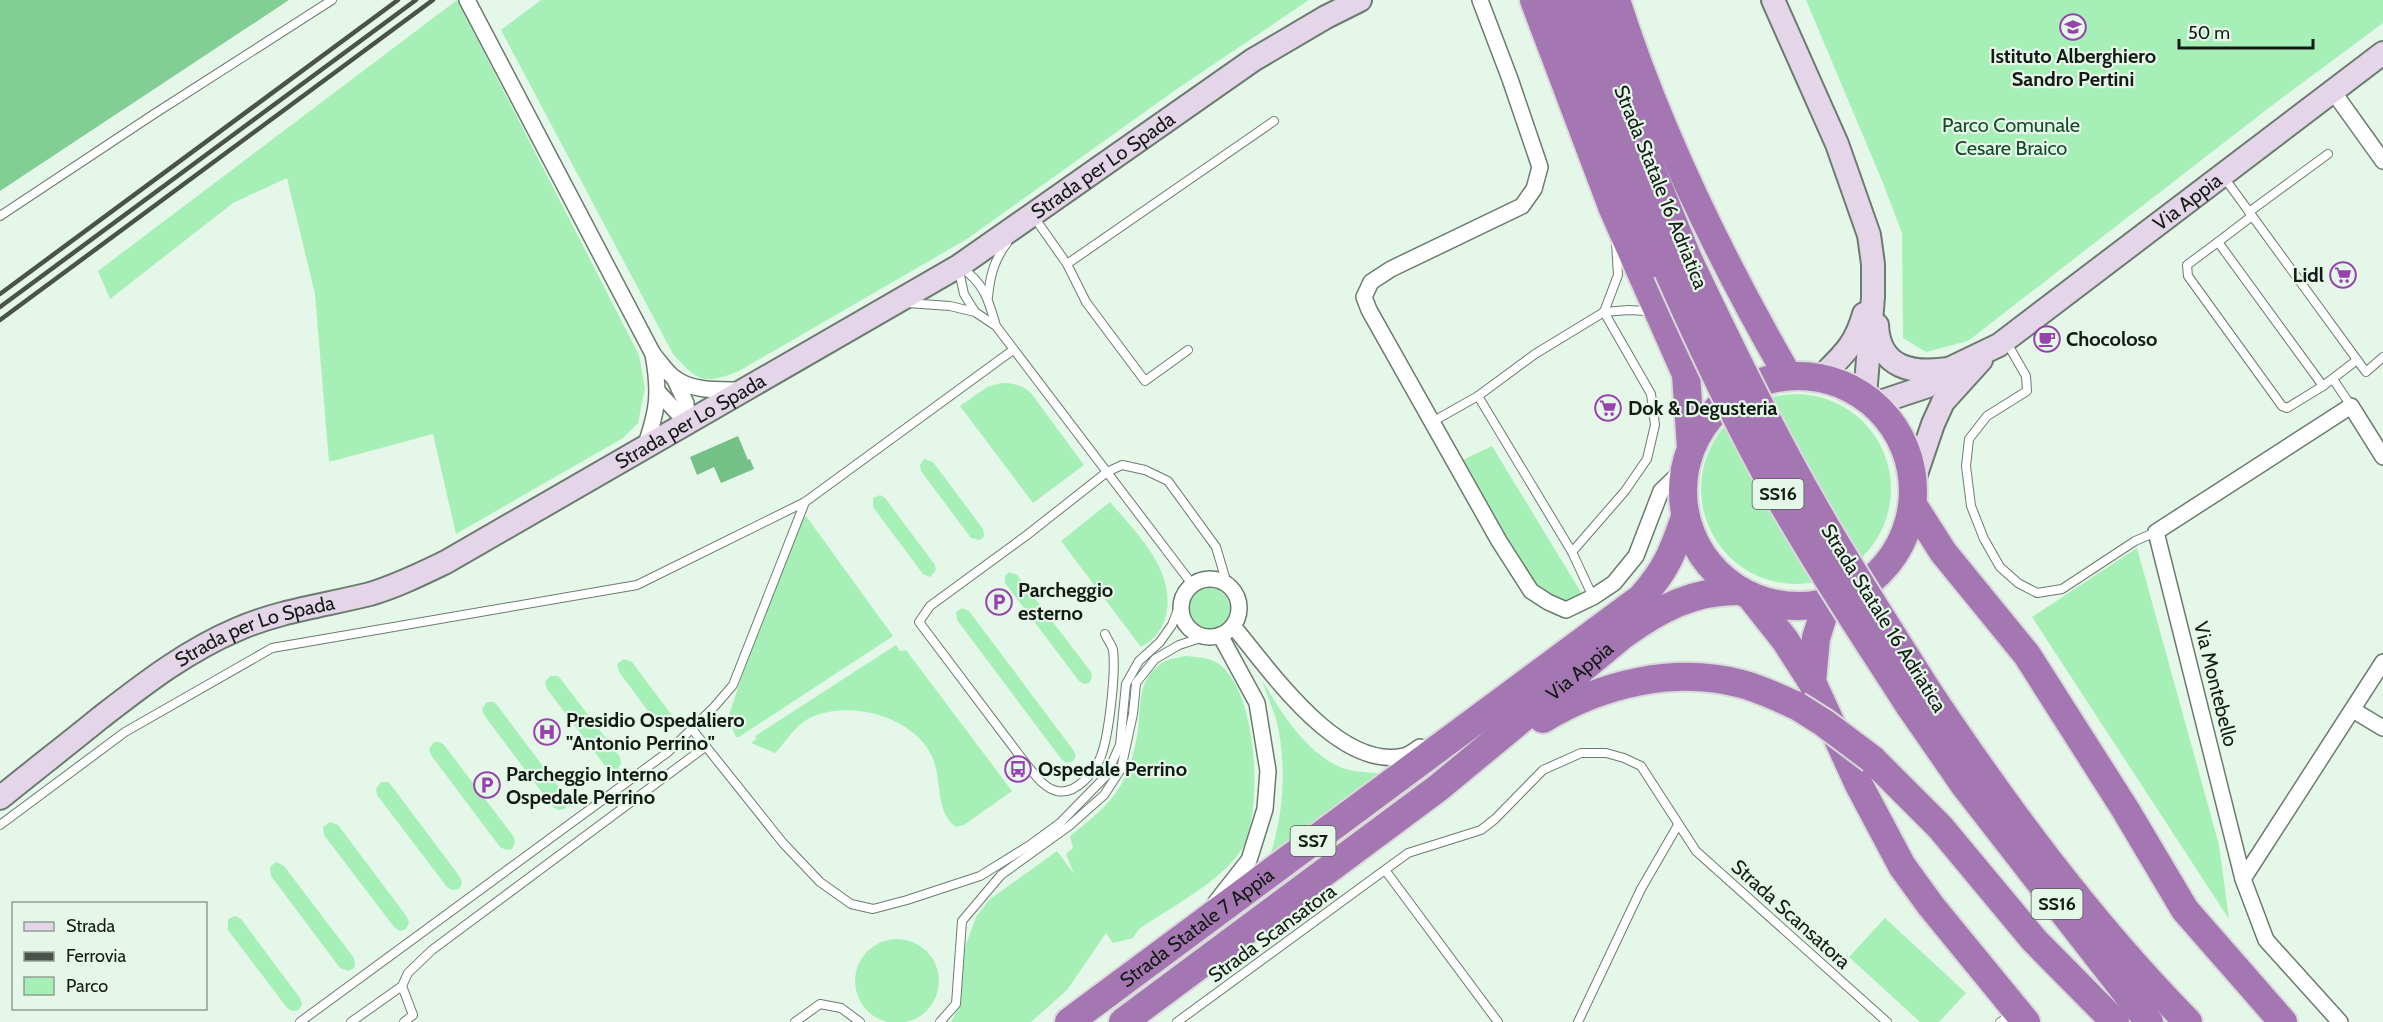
<svg xmlns="http://www.w3.org/2000/svg" width="2383" height="1022" viewBox="0 0 2383 1022" font-family="Cabin,sans-serif">
<rect width="100%" height="100%" fill="#e5f7e8"/>
<g fill="#a6f0b7">
<path d="M457 0 639 355 645 388 638 423 623 438 456 534 433 434 329 462 315 294 287 178 233 203 110 299 98 271Z"/>
<path d="M541 0H1309L1174 91 967 239 739 371C704 385 698 382 673 354L501 30Z"/>
<path d="M1806 0H2383V23L2270 107 1968 341 1926 352 1903 338 1902 233 1883 183Z"/>
<path d="M1001 383C1014 383 1022 385 1031 393L1084 465 1033 503 960 406 987 387Z"/>
<circle cx="1796" cy="489" r="95"/>
<path d="M1492 446 1582 594C1571 601 1560 604 1548 595 1517 570 1484 497 1463 460Z"/>
<path d="M924 459 933 462 983 529 984 536 980 540 971 538 921 471 920 465Z"/>
<path d="M880 495 885 498 935 565 936 570 930 577 923 574 873 507V498Z"/>
<path d="M1110 502C1137 534 1176 570 1166 615 1163 629 1153 641 1141 647L1061 541Z"/>
<path d="M806 516 893 636 739 737H736L729 722 730 712 746 664 801 521Z"/>
<path d="M2137 548 2219 845 2229 919 2032 617Z"/>
<path d="M1009 572 1017 575 1091 672 1092 678 1089 683 1084 684 1079 681 1005 583V576Z"/>
<circle cx="1209" cy="609" r="21"/>
<path d="M962 608 969 611 1074 751 1076 756 1073 761 1067 763 1062 760 957 620 956 612Z"/>
<path d="M896 645 900 651 906 650 1012 791 964 825 956 827C935 812 942 780 933 759 917 718 853 700 814 716 795 724 788 740 775 753L751 743 756 739 755 736Z"/>
<path d="M1184 656C1197 657 1209 657 1219 664 1258 693 1263 807 1243 847 1227 878 1168 909 1139 929L1133 938 1113 943 1106 933 1067 990 1031 1022H951L959 1006 962 986 961 958 976 917 989 900 1057 851 1074 874 1066 854 1073 848 1070 836C1090 820 1110 805 1122 783 1131 767 1135 748 1138 730 1141 706 1137 679 1162 663 1168 659 1177 658 1184 656Z"/>
<path d="M624 659 632 662 673 717 675 723 672 728 665 730 660 727 619 672 617 664Z"/>
<path d="M550 676H557L560 678 620 757 621 763 618 769 612 770 606 767 547 689 545 682Z"/>
<path d="M1262 680C1281 712 1304 751 1340 767 1352 772 1368 772 1382 774L1271 853C1284 810 1287 763 1276 719 1272 706 1266 693 1262 680Z"/>
<path d="M487 702H494L497 705 566 797 568 803 565 809 559 810 553 807 484 715 482 709Z"/>
<path d="M434 742H439L444 745 514 837 515 843 512 849 506 850 500 847 431 755 429 749Z"/>
<path d="M381 782H388L391 785 460 877 462 883 459 889 452 890 447 887 377 795 376 789Z"/>
<path d="M330 822 338 825 407 917 409 923 406 929 400 931 394 927 324 835 323 827Z"/>
<path d="M276 862 284 866 354 958 355 964 354 968 348 971 340 968 271 876 270 867Z"/>
<path d="M235 916 241 919 300 998 302 1004 299 1010 292 1011 287 1008 228 930V919Z"/>
<path d="M1885 918 1966 993 1939 1022H1920L1849 957Z"/>
<circle cx="897" cy="981" r="42"/>
</g>
<path fill="#82ce95" d="M0 0H289L0 191Z"/>
<path fill="#74c087" d="M738 436 748 460 750 459 754 469 721 483 714 467 697 475 690 457Z"/>
<g fill="none" stroke-linecap="round" stroke-linejoin="round">
<g stroke="#6c7b6f" stroke-width="10">
<g id="lane">
<path d="M2223 176 2366 372 2383 357"/>
<path d="M2249 212 2328 154"/>
<path d="M0 216 154 114 332 0"/>
<path d="M2252 216 2218 242 2323 386 2357 360"/>
<path d="M1034 217 1067 264 1274 121"/>
<path d="M2218 242 2187 265 2188 276 2282 406 2287 408 2323 386"/>
<path d="M1067 264 1086 302 1145 381 1188 350"/>
<path d="M960 267C984 282 989 301 996 326"/>
<path d="M959 271 964 294 975 312"/>
<path d="M988 297C990 276 994 260 1007 243"/>
<path d="M907 303 950 306 975 312 996 326 1192 584"/>
<path d="M1604 312 1618 275 1616 242"/>
<path d="M2007 343 2026 376 2027 391 1987 416 1969 439 1966 466 1971 506 1984 539 2000 567 2018 583 2037 593 2062 589 2135 541 2156 532"/>
<path d="M2333 379 2351 406"/>
<path d="M1478 396 1535 354 1604 312 1629 310 1646 311 1650 315"/>
<path d="M1432 422 1478 396 1572 552 1625 491 1647 459 1655 425 1651 394 1604 312"/>
<path d="M1572 552 1593 597"/>
<path d="M1105 634C1107 639 1112 645 1113 650 1116 672 1109 735 1101 756 1095 772 1076 795 1057 791 1043 788 1034 773 1026 764L919 622 930 606 1027 535 1107 472 1122 465 1145 470 1168 481 1216 547 1227 584"/>
<path d="M692 729 783 843 820 882 851 904 873 909 907 900 980 876 1030 845 1060 823 1106 776 1120 745 1126 684 1139 661 1160 642 1172 625 1182 599"/>
<path d="M0 825 125 732 272 648 637 585 805 502 1013 350"/>
<path d="M1385 870 1498 1022"/>
<path d="M300 1022 668 752 714 707 733 685 805 502"/>
<path d="M351 1022 402 986"/>
<path d="M404 1022 413 1015 402 986 408 973 432 950 705 747"/>
<path d="M795 1022 820 1004 841 1008 860 1022"/>
<path d="M940 1022 956 1004 962 921 1001 875 1069 826 1104 795 1121 769 1133 714 1136 683 1155 659 1179 645 1204 637"/>
<path d="M1177 1022 1408 853 1481 830 1495 819 1543 770 1581 753H1606L1624 758 1641 766 1696 851 1887 1022"/>
<path d="M1578 1022 1641 889 1678 825"/>
<path d="M2000 1022 2014 1014"/>
</g>
</g>
<g stroke="#6c7b6f" stroke-width="18">
<g id="street">
<path d="M467 0 653 354C660 393 658 409 645 447"/>
<path d="M1480 0 1510 79 1540 167 1534 189 1522 206 1391 269 1371 282 1364 297 1369 310 1499 541 1531 591 1548 602 1566 610 1593 597 1614 583 1636 556 1661 491 1684 469"/>
<path d="M2332 90 2383 161"/>
<path d="M653 354C659 361 665 370 672 376 690 392 720 390 742 390"/>
<path d="M674 378 686 403 687 423"/>
<path d="M659 393 687 423"/>
<circle cx="1210" cy="608" r="29"/>
<path d="M1233 626C1270 670 1338 771 1404 756 1409 755 1415 750 1420 747"/>
<path d="M2353 710 2383 728"/>
<path d="M2243 879 2383 662"/>
<path d="M1216 902 1249 860 1265 809 1268 771 1257 703 1220 635"/>
<path d="M2340 1022 2266 940 2243 879 2156 532 2351 406 2383 457"/>
</g>
</g>
<g stroke="#6c7b6f" stroke-width="26">
<g id="secondary">
<path d="M1773 0 1837 144 1869 235 1873 264V297L1865 396"/>
<path d="M1877 325C1879 369 1913 374 1949 369"/>
<path d="M1820 378C1843 355 1855 346 1864 314"/>
<path id="s1" d="M1874 404 1928 386 1949 369 1999 345 2383 53"/>
<path d="M1914 480 1933 424 1943 402 1981 360"/>
<path id="s2" d="M0 798C33 771 67 745 100 718 144 684 186 651 238 629 279 611 326 605 370 594 397 586 421 574 446 562L959 266 1253 60 1326 17 1360 0"/>
</g>
</g>
<g stroke="#d9dada" stroke-width="32">
<g id="highway">
<path d="M1534 0 1613 209 1686 374 1691 448"/>
<path d="M1563 0 1604 114 1668 271"/>
<path d="M1588 0 1623 101 1688 259"/>
<path d="M1616 0C1658 132 1719 256 1788 376"/>
<circle cx="1798" cy="491" r="115"/>
<path d="M1913 505 1943 552 2027 655 2125 809 2185 910 2283 1022"/>
<path d="M1751 597 1785 640 1812 682 1859 785 1902 866 1931 906 2026 1022"/>
<path d="M1812 682 1816 638 1827 603"/>
<path d="M1927 690C2005 807 2089 921 2188 1022"/>
<path d="M1909 705 1965 786 2149 1022"/>
<path d="M1543 719C1601 684 1674 666 1742 684 1761 689 1779 698 1797 706"/>
<path d="M1872 759 1940 827 2034 940 2115 1022"/>
<path id="s3" d="M1069 1022 1641 598C1666 570 1673 552 1685 517"/>
<path id="s4" d="M1123 1022 1438 788 1623 635C1659 609 1694 590 1740 591"/>
</g>
</g>
<use href="#lane" stroke="#fff" stroke-width="8"/>
<use href="#street" stroke="#fff" stroke-width="15"/>
<use href="#secondary" stroke="#e4d6e8" stroke-width="22"/>
<use href="#highway" stroke="#a577b2" stroke-width="28"/>
<g stroke="#4a534b" stroke-width="4.5">
<path d="M0 294 398 0"/>
<path d="M0 307 416 0"/>
<path d="M0 320 433 0"/>
</g>
<g stroke="#d9dada" stroke-width="32" stroke-linecap="butt">
<g id="highway-bridge">
<path d="M1688 259C1727 341 1767 424 1812 503 1848 567 1888 628 1927 690"/>
<path d="M1668 271C1703 350 1740 429 1783 504 1823 573 1866 639 1909 705"/>
<path d="M1797 706 1824 723 1872 759"/>
</g>
</g>
<use href="#highway-bridge" stroke="#a577b2" stroke-width="28"/>
</g>
<defs>
<g id="school-ring" transform="scale(1.35)"><circle r="9.5" fill="#e5f7e8" stroke="#9842af" stroke-width="1.5"/><path d="M0-5L7-2L0 1L-7-2ZM-4 1L0 2.5L4 1V4Q0 6-4 4Z" fill="#9842af"/></g>
<g id="supermarket-ring" transform="scale(1.35)"><circle r="9.5" fill="#e5f7e8" stroke="#9842af" stroke-width="1.5"/><path d="M-6-5.5h2.5l.6 2H6L4.5 2H-2.5L-4.4-4H-6ZM-1.5 3.2a1.3 1.3 0 1 0 .1 0ZM3 3.2a1.3 1.3 0 1 0 .1 0Z" fill="#9842af"/></g>
<g id="cafe-ring" transform="scale(1.35)"><circle r="9.5" fill="#e5f7e8" stroke="#9842af" stroke-width="1.5"/><path d="M-5.5-4.5H6V0H3Q3 3.5 0 3.5H-2.5Q-5.5 3.5-5.5 0ZM3-3.2v2h1.7v-2ZM-6 4.5H4V6H-6Z" fill="#9842af"/></g>
<g id="parking-ring" transform="scale(1.35)"><circle r="9.5" fill="#e5f7e8" stroke="#9842af" stroke-width="1.5"/><path d="M-3.5-5.5H1a3.5 3.5 0 0 1 0 7H-1V5.5H-3.5ZM-1-3.4V-.6H.8a1.4 1.4 0 0 0 0-2.8Z" fill="#9842af"/></g>
<g id="hospital-ring" transform="scale(1.35)"><circle r="9.5" fill="#e5f7e8" stroke="#9842af" stroke-width="1.5"/><path d="M-5-5h3v3.5h4V-5h3V5h-3V1.5h-4V5h-3Z" fill="#9842af"/></g>
<g id="bus-ring" transform="scale(1.35)"><circle r="9.5" fill="#e5f7e8" stroke="#9842af" stroke-width="1.5"/><path d="M-5-6H5V4H4V6H2V4H-2V6H-4V4H-5ZM-3.5-4V0h7V-4ZM-3.5 1.2v1.5H-2V1.2ZM2 1.2v1.5H3.5V1.2Z" fill="#9842af"/></g>
</defs>
<g fill-rule="evenodd">
<use href="#school-ring" x="2073" y="27"/>
<use href="#supermarket-ring" x="2343" y="275"/>
<use href="#cafe-ring" x="2047" y="339"/>
<use href="#supermarket-ring" x="1608" y="408"/>
<use href="#parking-ring" x="999" y="602"/>
<use href="#hospital-ring" x="547" y="732"/>
<use href="#bus-ring" x="1018" y="769"/>
<use href="#parking-ring" x="487" y="785"/>
</g>
<g text-anchor="middle" dominant-baseline="central" stroke-width="4.5" stroke-linejoin="round" paint-order="stroke">
<g fill="#e5f7e8" stroke="#535c54" stroke-width="1.5">
<rect x="1752.5" y="479" width="51" height="30" rx="4.5"/>
<rect x="1290.5" y="826" width="45" height="30" rx="4.5"/>
<rect x="2031.5" y="889" width="51" height="30" rx="4.5"/>
</g>
<g font-size="18" font-weight="bold" fill="#141a15">
<text x="1778" y="494">SS16</text>
<text x="1313" y="841">SS7</text>
<text x="2057" y="904">SS16</text>
</g>
<g font-size="20" font-weight="bold" fill="#141a15" stroke="#e5f7e8" text-anchor="start">
<text x="2073" y="56" text-anchor="middle">Istituto Alberghiero<tspan x="2073" dy="23">Sandro Pertini</tspan></text>
<text x="2324" y="275" text-anchor="end">Lidl</text>
<text x="2066" y="339">Chocoloso</text>
<text x="1628" y="408">Dok &amp; Degusteria</text>
<text x="1018" y="590">Parcheggio<tspan x="1018" dy="23">esterno</tspan></text>
<text x="566" y="720">Presidio Ospedaliero<tspan x="566" dy="23">"Antonio Perrino"</tspan></text>
<text x="1038" y="769">Ospedale Perrino</text>
<text x="506" y="774">Parcheggio Interno<tspan x="506" dy="23">Ospedale Perrino</tspan></text>
</g>
<g font-size="20" fill="#144b27" stroke="#e5f7e8">
<text x="2011" y="125">Parco Comunale<tspan x="2011" dy="23">Cesare Braico</tspan></text>
</g>
<g font-size="20" fill="#141a15" stroke="#e5f7e8">
<text stroke="none"><textPath href="#s2" startOffset="1280">Strada per Lo Spada</textPath></text>
<text transform="translate(1661 187) rotate(68)">Strada Statale 16 Adriatica</text>
<text stroke="none"><textPath href="#s1" startOffset="376">Via Appia</textPath></text>
<text stroke="none"><textPath href="#s2" startOffset="794">Strada per Lo Spada</textPath></text>
<text transform="translate(1884 618) rotate(58)">Strada Statale 16 Adriatica</text>
<text stroke="none"><textPath href="#s2" startOffset="308">Strada per Lo Spada</textPath></text>
<text stroke="none"><textPath href="#s4" startOffset="576">Via Appia</textPath></text>
<text transform="translate(2216 684) rotate(76)">Via Montebello</text>
<text transform="translate(1791 914) rotate(42)">Strada Scansatora</text>
<text stroke="none"><textPath href="#s3" startOffset="159">Strada Statale 7 Appia</textPath></text>
<text transform="translate(1272 933) rotate(-36)">Strada Scansatora</text>
</g>
</g>
<rect x="12" y="902" width="195" height="108" fill="#e5f7e8" stroke="#919f94" stroke-width="1.5"/>
<rect x="24" y="922" width="30" height="9" fill="#e4d6e8" stroke="#919f94" stroke-width="1.5"/>
<text x="66" y="932" font-size="18" fill="#141a15">Strada</text>
<rect x="24" y="952" width="30" height="9" fill="#4a534b" stroke="#919f94" stroke-width="1.5"/>
<text x="66" y="962" font-size="18" fill="#141a15">Ferrovia</text>
<rect x="24" y="977" width="30" height="18" fill="#a6f0b7" stroke="#919f94" stroke-width="1.5"/>
<text x="66" y="992" font-size="18" fill="#141a15">Parco</text>
<path d="M2179 39v9h134v-9" fill="none" stroke="#141a15" stroke-width="3"/>
<text x="2188" y="39" font-size="18" fill="#141a15" stroke="#e5f7e8" stroke-width="4.5" paint-order="stroke">50 m</text>
</svg>
